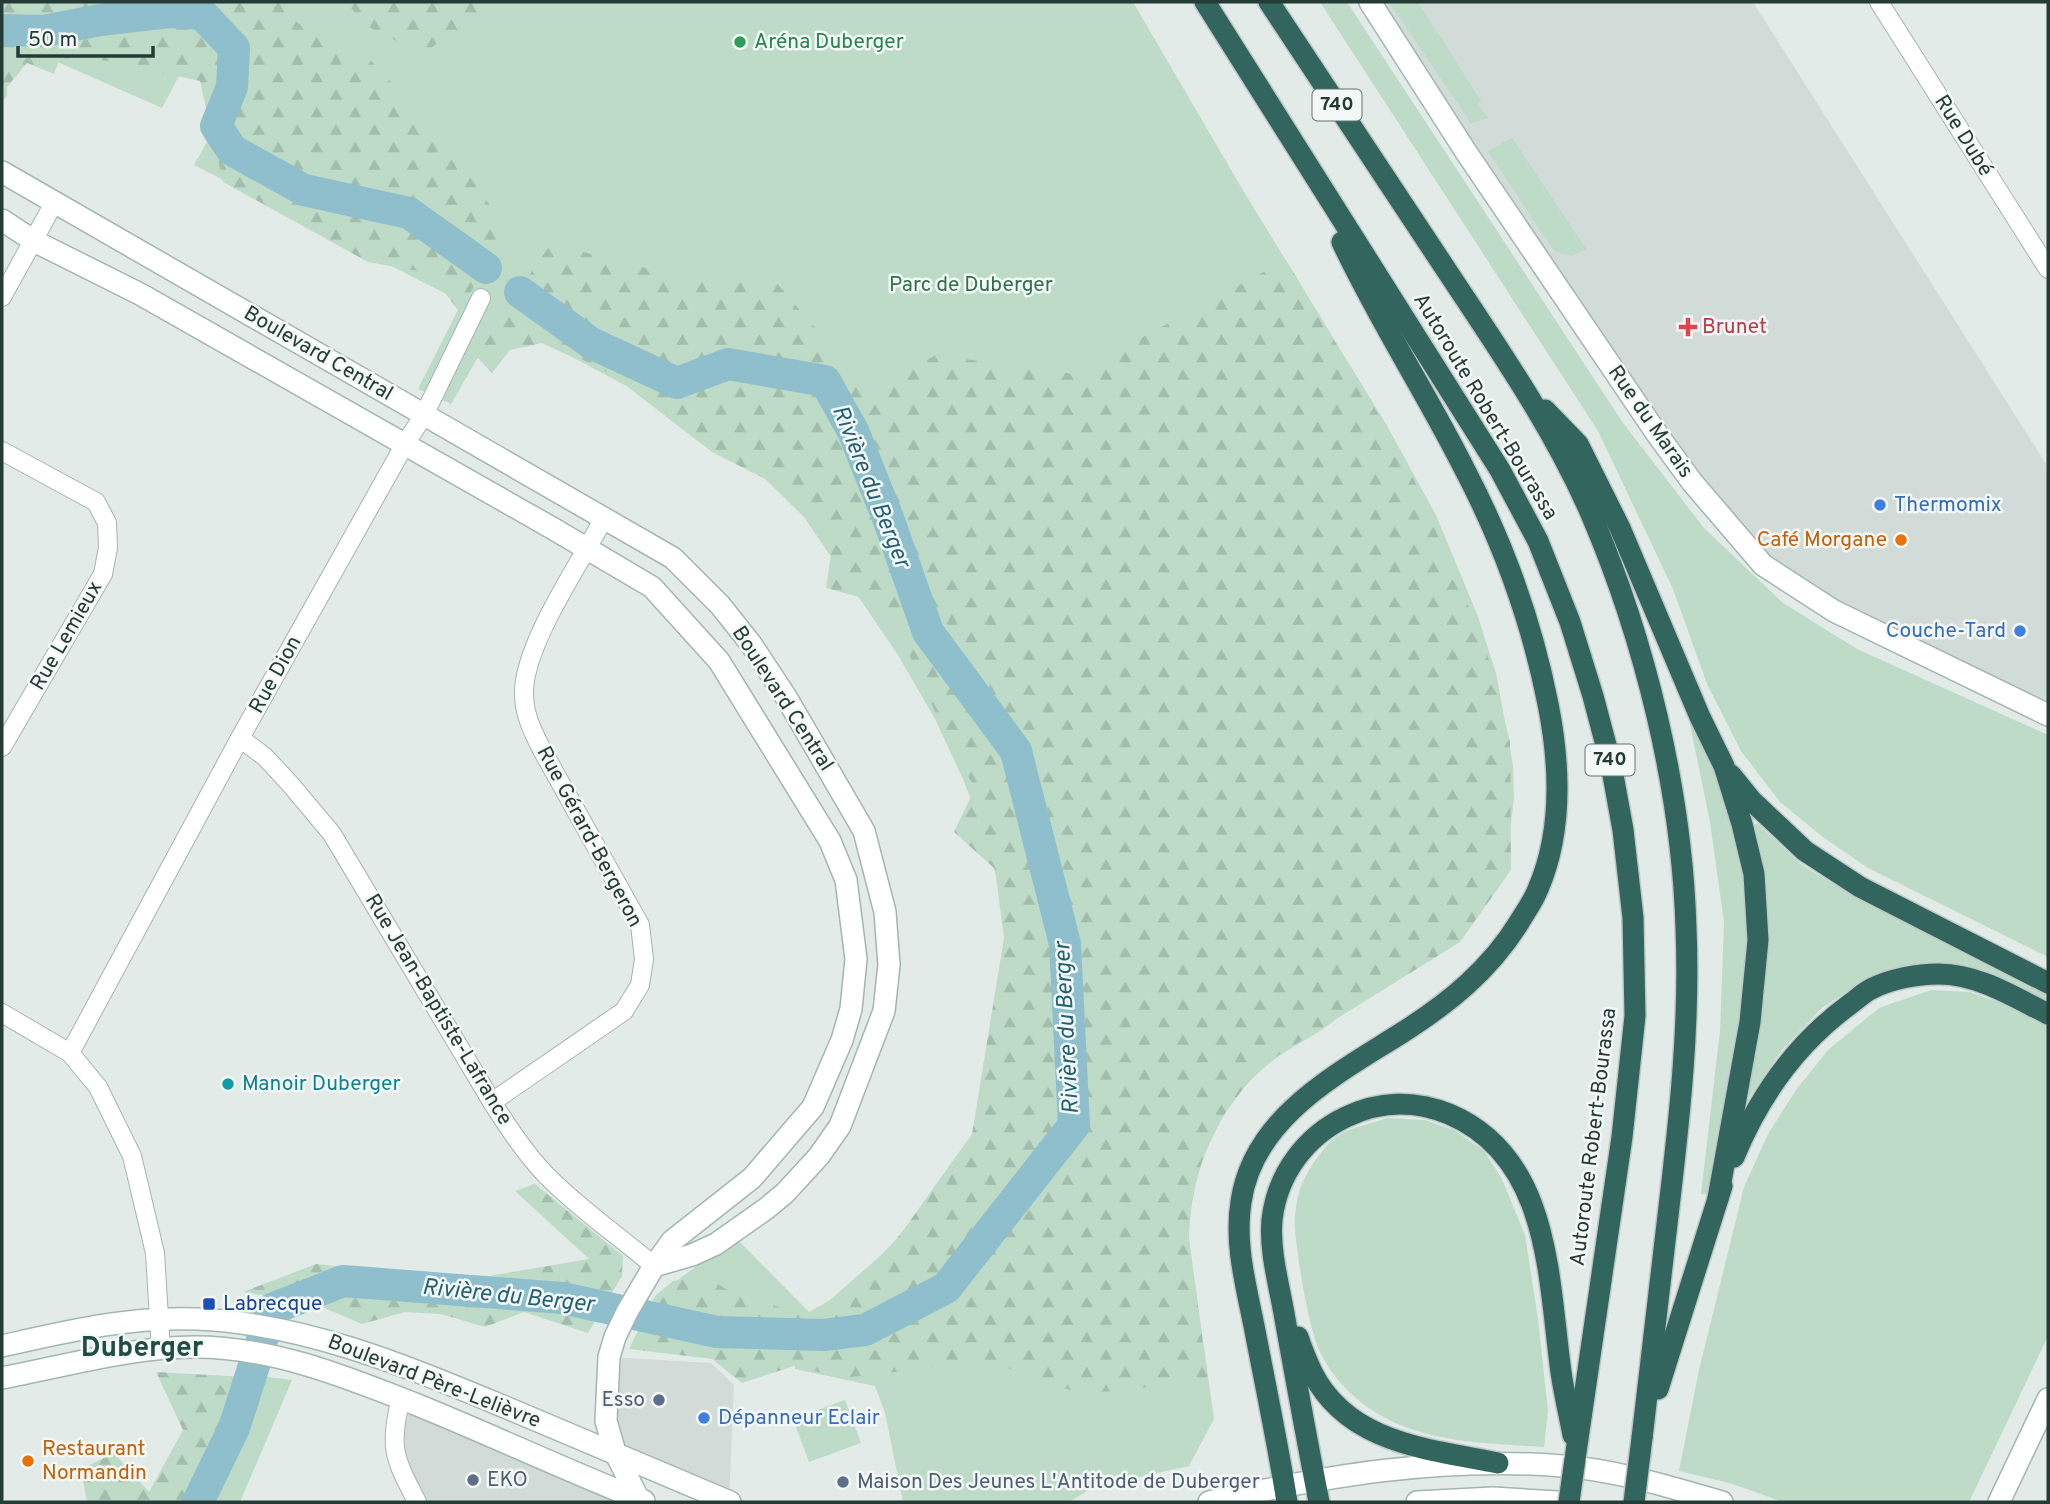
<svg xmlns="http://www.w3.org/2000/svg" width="2050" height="1504" viewBox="0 0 2050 1504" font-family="Overpass,sans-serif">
<defs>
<pattern id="forest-firs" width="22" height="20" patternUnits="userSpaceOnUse" patternTransform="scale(1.75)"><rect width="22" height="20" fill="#bddbc7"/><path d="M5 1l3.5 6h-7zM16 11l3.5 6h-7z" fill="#a2bdac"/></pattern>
</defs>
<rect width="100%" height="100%" fill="#e3ebe8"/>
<g fill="#d1dbd7">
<path d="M1370 2H1753L2048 467V715L1871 630 1732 531Z"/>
<path d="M609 1357 711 1363 734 1385 729 1502 615 1452Z"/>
<path d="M401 1398 640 1502H417L393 1441Z"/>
</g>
<g fill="#bddbc7">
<path d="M2 2H1133L1244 192 1386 424 1436 515 1477 614 1496 673 1513 765 1514 798 1509 839C1470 879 1432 919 1394 959 1375 978 1358 999 1338 1017 1319 1035 1292 1045 1271 1062 1217 1104 1190 1173 1189 1240L1214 1419 1189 1466 1094 1487 1069 1502H903L885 1413 875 1386 795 1369 799 1335 657 1295 736 1238 809 1312 830 1300 879 1257 915 1221 976 1147 1007 927 1000 889 981 825 963 779 935 719 898 655 804 517 757 471 649 398 574 358 498 323 451 404 418 389 462 302 194 165 216 126 208 21 162 108 19 45Z"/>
<path d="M1320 2H1347L1623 423 1704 528 1783 603 1857 649 2048 735V957L1868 868 1824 838 1780 802 1741 751 1707 684 1673 589 1598 431Z"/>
<path d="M1389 2H1418L1481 101 1478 104 1488 118 1471 123Z"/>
<path d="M1512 138 1586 249 1572 256 1554 251 1488 151Z"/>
<path d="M1701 717 1751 866 1745 1027 1710 1195 1701 1194 1720 1031 1724 922 1710 822 1689 720Z"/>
<path d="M1757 823 1802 865 1855 897 2048 991V1002L1990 975 1918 966 1864 980 1822 1008 1781 1051 1749 1098 1740 1093 1761 996 1749 828Z"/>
<path d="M1931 990 1970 992 2028 1013 2048 1025V1336L1969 1502H1783L1733 1484 1679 1471 1699 1370 1744 1187 1768 1134 1796 1090 1828 1050 1879 1008Z"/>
<path d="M1387 1118 1425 1120 1456 1131 1484 1151 1502 1179 1525 1235 1538 1319 1548 1411 1544 1447C1480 1443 1409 1443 1357 1399 1343 1387 1329 1371 1321 1354 1308 1328 1298 1260 1295 1230 1294 1219 1296 1203 1299 1193 1302 1178 1322 1149 1333 1139 1347 1128 1370 1124 1387 1118Z"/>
<path d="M236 1373 292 1380 240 1502H188L221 1424Z"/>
<path d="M845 1400 861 1443 809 1462 793 1419Z"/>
</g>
<g fill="url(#forest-firs)">
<path d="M2 2H282L285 13 331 48 363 52 440 135 511 235 458 310 430 273 368 262 223 182 200 81 110 61 60 58 54 74 27 63 7 87V96L2 102Z"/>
<path d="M346 2H498L422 54 365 25Z"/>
<path d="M551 244 722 287 769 274 869 391 936 355 1074 374 1286 260 1405 459 1485 645 1510 742 1511 870 1460 942 1259 1067 1223 1116 1207 1148 1196 1178 1189 1220V1240L1208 1381 1081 1394 989 1361 843 1378 794 1366 742 1383 712 1359 629 1349 655 1296 673 1281 707 1276 724 1288 827 1324 902 1232 972 1134 1004 938 995 869 954 832 975 788 953 751 898 630 863 598 826 588 835 527 801 497 712 452 611 374 547 342 510 350 492 373 477 357 511 301Z"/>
<path d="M535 1184 623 1256 622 1276 588 1333 524 1312 485 1327 441 1314 405 1312 362 1324 313 1303 243 1292 316 1264 412 1274 489 1276 589 1259 515 1191Z"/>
<path d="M156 1372 267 1378 217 1484 203 1502H87L81 1469 114 1453 149 1492 183 1430Z"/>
</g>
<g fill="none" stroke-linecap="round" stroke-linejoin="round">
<g stroke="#8fbfcd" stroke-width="32">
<path d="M2 30 44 31 100 20 170 12 202 14 234 48 232 87 216 126 232 150 304 190 409 213 486 268"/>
<path d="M198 1502 234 1428 272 1309 343 1281 562 1298 717 1332 824 1335 865 1330 946 1288 1074 1125 1065 944 1016 751 928 632 888 518 853 431 825 381 728 364 677 383 591 343 520 292"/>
</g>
<g stroke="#a6b3af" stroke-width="20">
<g id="street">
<path d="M1879 2 2048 269"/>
<path d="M2 297 54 203"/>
<path d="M2 451 96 502 107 523 108 548 103 574 2 747"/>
<path d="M240 738 265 757 291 785 332 834 492 1102C508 1127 525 1153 546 1175 579 1209 618 1235 654 1266"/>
<path d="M2 1013 70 1053 98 1087 132 1156 155 1253 161 1350"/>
<path d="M70 1053 240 738 405 444 424 415 481 298"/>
<path d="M492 1102 624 1011 640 985 644 959 640 925 542 750C533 732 524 715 524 694 523 645 580 564 604 518"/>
<path d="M401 1398C388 1448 395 1459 417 1502"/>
</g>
</g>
<g stroke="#a2b6b0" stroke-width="24">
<g id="secondary">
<path d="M1370 2 1466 152 1657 434 1692 482 1763 565 1834 611 2048 715"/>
<path d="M2 172 673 558 720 605 751 644 786 697 864 831 885 912 889 965 884 1011 840 1126 819 1156 785 1193 767 1208 716 1244 692 1255 654 1266"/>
<path d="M2 220 34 241 140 294 552 528 652 587 719 661 830 841 846 880 856 959 851 1009 842 1040 813 1107 752 1178 672 1241 654 1266 627 1312 615 1337 609 1357 606 1421 615 1452 640 1502"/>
<path d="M2 1346C65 1332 130 1316 196 1319 304 1323 406 1366 505 1407 580 1438 655 1470 730 1502"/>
<path d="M2 1378C65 1366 130 1347 195 1347 272 1347 344 1376 415 1404 492 1435 567 1471 644 1501"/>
<path d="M1209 1502C1325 1476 1442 1456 1562 1466 1617 1470 1669 1487 1722 1502"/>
<path d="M1417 1502 1493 1498 1557 1502"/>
<path d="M1999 1502 2048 1399"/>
</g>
</g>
<g stroke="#c2c8c7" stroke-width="24">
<g id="highway">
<path d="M1205 2 1500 470 1538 541 1570 622 1593 696 1611 764 1623 830 1633 918 1635 1016 1622 1137 1575 1459"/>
<path d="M1269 2C1329 92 1389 183 1449 274 1500 351 1554 429 1591 514 1645 640 1682 791 1686 928 1690 1022 1680 1114 1669 1207 1660 1284 1651 1361 1642 1438"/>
<path d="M1545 410 1578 444 1620 528 1700 717 1724 766 1742 824 1754 874 1758 940 1750 1022 1718 1198"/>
<path d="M1731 775 1752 801 1805 851 1860 887 2048 983"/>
<path d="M1734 1157C1759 1096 1796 1044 1849 1005 1856 1000 1863 993 1871 989 1890 979 1917 974 1939 974 1978 974 2014 997 2048 1014"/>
<path d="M1298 1337C1302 1349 1307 1361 1312 1372 1348 1444 1429 1449 1498 1463"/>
<path d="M1658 1389 1722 1186"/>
<path d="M1287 1502C1278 1445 1266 1388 1255 1331 1247 1289 1234 1245 1241 1202 1253 1118 1335 1075 1400 1034 1449 1003 1490 970 1520 921 1526 911 1534 900 1538 889 1563 831 1560 764 1548 704 1532 623 1504 545 1466 472 1427 394 1379 321 1342 242"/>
<path d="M1319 1502C1307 1441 1296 1380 1285 1319 1280 1288 1269 1252 1272 1220 1277 1174 1306 1136 1346 1117 1379 1101 1415 1100 1449 1114 1551 1157 1548 1279 1561 1372 1564 1393 1569 1414 1573 1435"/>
</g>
</g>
<use href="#street" stroke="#fff" stroke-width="18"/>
<use href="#secondary" stroke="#fff" stroke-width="21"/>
<use href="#highway" stroke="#32655e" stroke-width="21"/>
<g stroke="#c2c8c7" stroke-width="24" stroke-linecap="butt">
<g id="highway-bridge">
<path d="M1569 1502 1575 1459"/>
<path d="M1634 1502 1642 1438"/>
</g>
</g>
<use href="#highway-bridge" stroke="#32655e" stroke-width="21"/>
</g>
<circle fill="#2e9e5b" stroke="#f3f8f6" stroke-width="2.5" cx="740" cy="42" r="7"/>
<path fill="#e0444e" stroke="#f3f8f6" stroke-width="2.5" d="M1684.5 316.5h7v7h7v7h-7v7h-7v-7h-7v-7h7z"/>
<g fill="#3f7fe0" stroke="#f3f8f6" stroke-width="2.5">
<circle cx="1880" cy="505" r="7"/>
<circle cx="2020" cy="631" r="7"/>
<circle cx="704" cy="1418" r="7"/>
</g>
<g fill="#e8710a" stroke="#f3f8f6" stroke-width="2.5">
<circle cx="1901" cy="540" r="7"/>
<circle cx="28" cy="1461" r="7"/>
</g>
<circle fill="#0f9aa8" stroke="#f3f8f6" stroke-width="2.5" cx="228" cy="1084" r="7"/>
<rect fill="#1a4fb4" stroke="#f3f8f6" stroke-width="2.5" x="202" y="1297" width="14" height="14" rx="3.5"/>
<g fill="#5c6f8a" stroke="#f3f8f6" stroke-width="2.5">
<circle cx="659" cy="1400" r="7"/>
<circle cx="473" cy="1480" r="7"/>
<circle cx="843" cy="1482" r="7"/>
</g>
<g text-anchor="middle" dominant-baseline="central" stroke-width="5" stroke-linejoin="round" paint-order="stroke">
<g fill="#f3f8f6" stroke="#627470" stroke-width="2">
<rect x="1312.5" y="89.5" width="49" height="31" rx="5"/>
<rect x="1585.5" y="744.5" width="49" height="31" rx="5"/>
</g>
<g font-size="19" font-weight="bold" fill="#243b36">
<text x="1337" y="105">740</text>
<text x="1610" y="760">740</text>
</g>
<g font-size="21" fill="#27864d" stroke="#f3f8f6" text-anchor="start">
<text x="754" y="42">Aréna Duberger</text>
</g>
<g font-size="21" fill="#243b36" stroke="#f3f8f6">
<text transform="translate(1963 136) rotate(58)">Rue Dubé</text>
<text transform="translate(318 354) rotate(30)">Boulevard Central</text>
<text transform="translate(1485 407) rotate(59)">Autoroute Robert-Bourassa</text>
<text transform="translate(1650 422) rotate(55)">Rue du Marais</text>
<text transform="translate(67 636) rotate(-60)">Rue Lemieux</text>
<text transform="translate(276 675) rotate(-61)">Rue Dion</text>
<text transform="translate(782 699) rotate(57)">Boulevard Central</text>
<text transform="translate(589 837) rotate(62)">Rue Gérard-Bergeron</text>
<text transform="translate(438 1010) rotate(59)">Rue Jean-Baptiste-Lafrance</text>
<text transform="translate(1594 1137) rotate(-83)">Autoroute Robert-Bourassa</text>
<text transform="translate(434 1382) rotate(21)">Boulevard Père-Lelièvre</text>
</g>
<g font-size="21" fill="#316f4d" stroke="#f3f8f6">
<text x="971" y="285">Parc de Duberger</text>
</g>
<g font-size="21" fill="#be3a42" stroke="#f3f8f6" text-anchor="start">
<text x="1702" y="327">Brunet</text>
</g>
<g font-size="21" fill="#366cbe" stroke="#f3f8f6" text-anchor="start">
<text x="1894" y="505">Thermomix</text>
<text x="2006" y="631" text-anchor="end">Couche-Tard</text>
<text x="718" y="1418">Dépanneur Eclair</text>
</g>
<g font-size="21" fill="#c56008" stroke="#f3f8f6" text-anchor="end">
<text x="1887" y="540">Café Morgane</text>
<text x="42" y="1449" text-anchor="start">Restaurant<tspan x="42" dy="24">Normandin</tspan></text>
</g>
<g font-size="21" fill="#0d838f" stroke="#f3f8f6" text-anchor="start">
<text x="242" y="1084">Manoir Duberger</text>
</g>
<g font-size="21" fill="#164399" stroke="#f3f8f6" text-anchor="start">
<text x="223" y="1304">Labrecque</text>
</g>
<g font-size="21" fill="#4e5e75" stroke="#f3f8f6" text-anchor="start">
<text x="645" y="1400" text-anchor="end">Esso</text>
<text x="487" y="1480">EKO</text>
<text x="857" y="1482">Maison Des Jeunes L'Antitode de Duberger</text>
</g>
<g font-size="23" font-style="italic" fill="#226073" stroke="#f3f8f6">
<text transform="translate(870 487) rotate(68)">Rivière du Berger</text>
<text transform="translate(1068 1028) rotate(-93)">Rivière du Berger</text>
<text transform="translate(508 1297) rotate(6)">Rivière du Berger</text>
</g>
<g font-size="28" font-weight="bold" fill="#214c44" stroke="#f3f8f6">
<text x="142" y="1349">Duberger</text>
</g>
</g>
<rect width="2050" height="1504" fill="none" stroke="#243b36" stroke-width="7"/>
<path d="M18 46v10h135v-10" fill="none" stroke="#243b36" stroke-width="3.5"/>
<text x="28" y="46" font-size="21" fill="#243b36" stroke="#f3f8f6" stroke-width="5" paint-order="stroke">50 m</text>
</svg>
